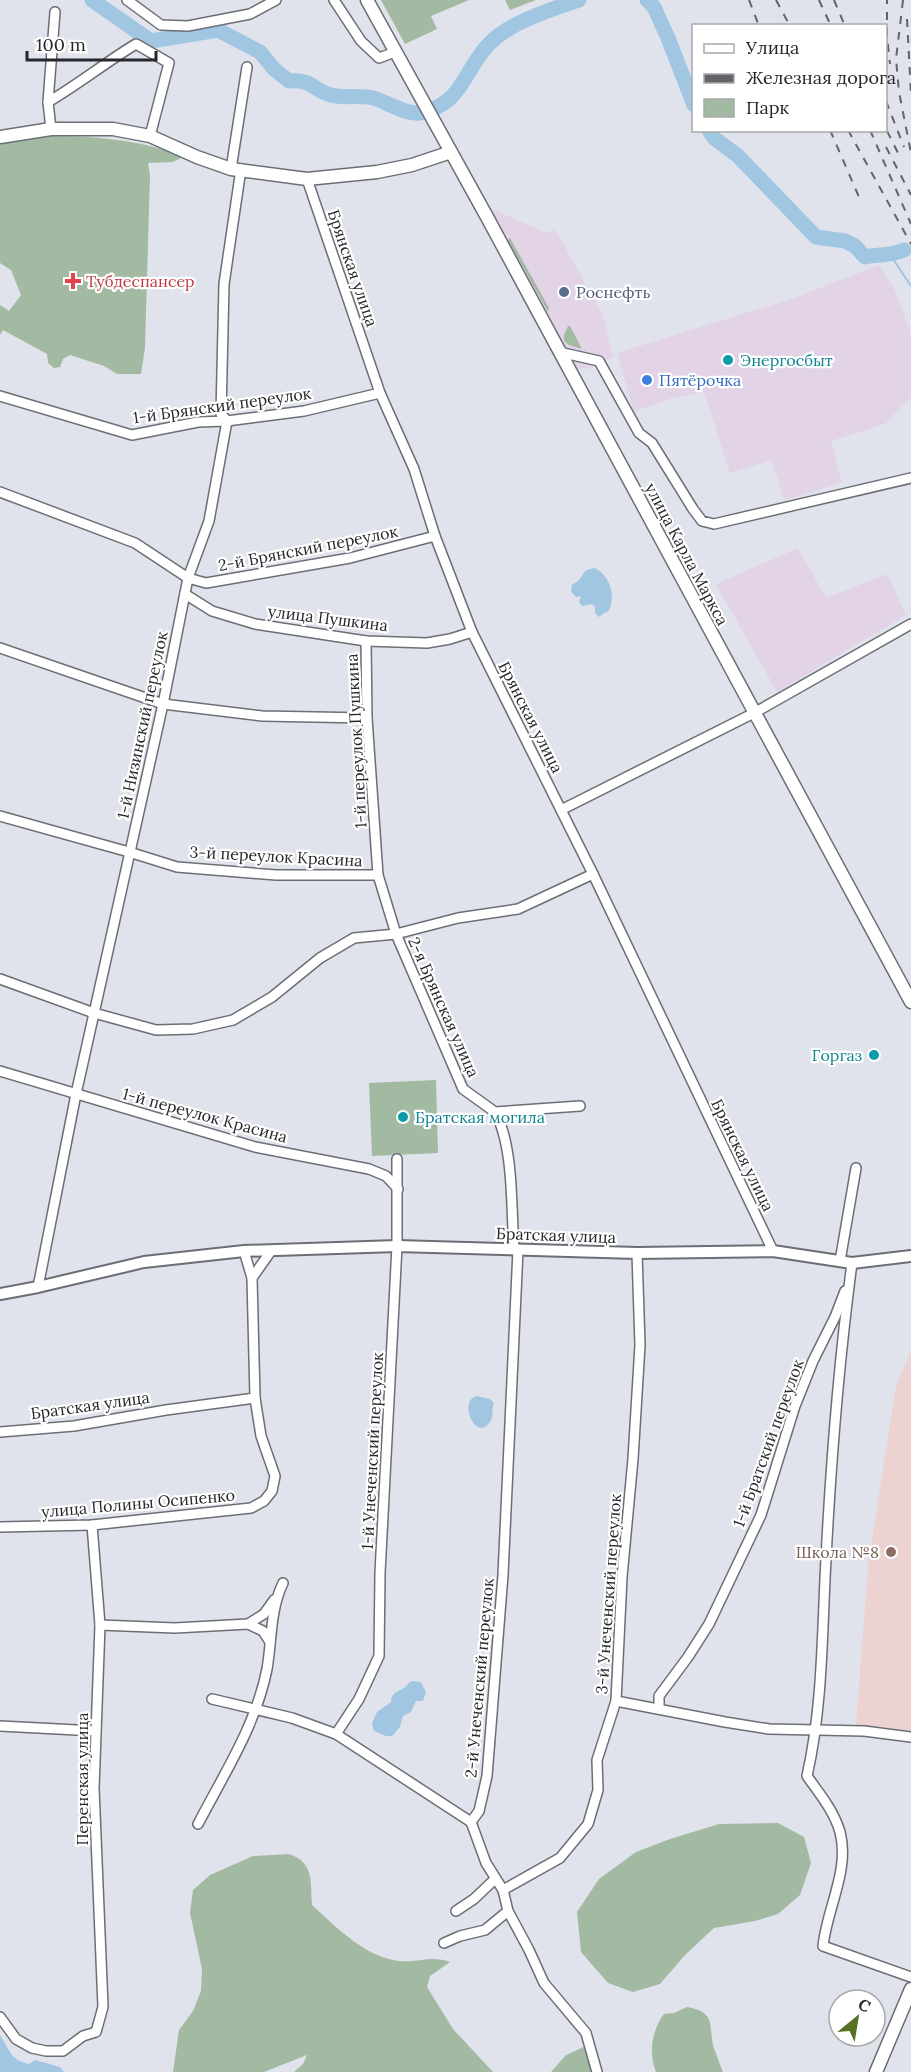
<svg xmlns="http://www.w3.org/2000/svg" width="911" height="2072" viewBox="0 0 911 2072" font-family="Lora,serif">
<rect width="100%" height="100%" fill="#e0e3ec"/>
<g fill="#e3d3e6">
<path d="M479 203 546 233 555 229 603 315 613 357 590 369 582 368 571 373Z"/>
<path d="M879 265 895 290 911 335V397L885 424 831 441 842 483 784 500 772 460 730 473 704 392 672 398 634 412 617 353 794 298Z"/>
<path d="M798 548 826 598 887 574 906 615 777 692 716 584Z"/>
</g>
<path fill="#edd2d2" d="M911 1351V1731L856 1725 868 1566 896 1386Z"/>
<g fill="#a3baa2">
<path d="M381 0H469L431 16 437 29 405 44Z"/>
<path d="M505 0H536L510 10Z"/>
<path d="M47 136C92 136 139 139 181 156V158L173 162 148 163 150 175 145 348 141 374H117L104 366 70 355 63 359 60 367 54 368 48 363 47 354 3 330 0 335V305L9 311 21 295 11 270 0 263V143L13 139Z"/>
<path d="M510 238 549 308 548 312 508 240Z"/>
<path d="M568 326H570L582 349 569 345 564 341V335Z"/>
<path d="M436 1080 438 1153 372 1156 369 1083Z"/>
<path d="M778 1823 804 1837 811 1863 800 1895 778 1914 755 1921 714 1928 685 1955 660 1984 633 1992 608 1983 581 1952 577 1912 599 1879 636 1852 670 1839 719 1824Z"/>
<path d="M289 1854C315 1863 310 1882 312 1905 336 1927 365 1957 399 1961 417 1963 432 1955 450 1962L430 1976 427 1987 453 2029 493 2072H294L303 2064 307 2055 264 2072H173L179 2030 193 2011 201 1991 202 1969 190 1913 193 1890 210 1875 253 1856Z"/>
<path d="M687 2007C715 2012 709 2023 713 2045 714 2049 722 2069 723 2072H656C648 2053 652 2030 664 2014L674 2013Z"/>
<path d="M586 2046 593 2072H551L566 2055Z"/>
</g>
<g fill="#a1c6e1">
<path d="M595 568C610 576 617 597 608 612L604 613 599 617 595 613V607L592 604 582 606 579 602 581 596 576 597 571 591 572 585C574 583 577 582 579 580 586 572 582 570 595 568Z"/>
<path d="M477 1396 490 1399 494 1403C491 1409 494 1416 490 1422 476 1443 457 1400 477 1396Z"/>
<path d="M413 1681 421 1682 426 1692 423 1701H416L411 1712 403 1716 400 1727 392 1736H386L374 1731 372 1723 377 1712 391 1702C392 1690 399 1693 406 1686 413 1680 405 1684 413 1681Z"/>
<path d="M0 2035C10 2050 10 2060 29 2064L35 2060 60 2067 64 2072H0Z"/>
</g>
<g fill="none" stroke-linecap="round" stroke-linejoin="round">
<path stroke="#a1c6e1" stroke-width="2" d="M891 256 911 286"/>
<g stroke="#a1c6e1" stroke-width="15">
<path d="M92 0 151 41 218 30 260 52 274 69 289 81C313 79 312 90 331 95 345 99 363 94 376 99 388 103 407 115 420 113 463 104 463 71 489 44 510 22 550 10 579 0"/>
<path d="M647 0 654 7 668 38 694 105"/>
<path d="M709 130 714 138 738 156 816 237 845 241 855 246 865 257C880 254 891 256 904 250"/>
</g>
<g stroke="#6b6e75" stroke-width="12">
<g id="minor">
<path d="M127 0 161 25 188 26 250 14 276 0"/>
<path d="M334 0 361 41 379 58 395 52"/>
<path d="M48 102C79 84 106 62 136 44L169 63 150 136"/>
<path d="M51 129 48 102 55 12"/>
<path d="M231 169 247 67"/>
<path d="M307 179 380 393 414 469 435 536 472 632 593 874 773 1251"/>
<path d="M559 352 599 361 639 433 652 443 693 509 702 521 714 524 911 478"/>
<path d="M0 396 132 435 198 422 227 421 304 411 380 393"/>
<path d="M0 492 135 543 188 578 206 583 350 558 435 536"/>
<path d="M185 594 212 611 255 624 366 641 427 643 450 639 472 632"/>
<path d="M366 641 367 718 378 875 396 934 463 1089 495 1112 580 1106"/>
<path d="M0 648 163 704 262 716 367 718"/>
<path d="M561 810 754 713 911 624"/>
<path d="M0 816 129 852 177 867 276 875H378"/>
<path d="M0 979 94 1013 156 1030 193 1029 233 1020 272 997 320 958 354 938 396 934 458 918 518 909 593 874"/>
<path d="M0 1071 255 1147 369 1169 386 1176 398 1189"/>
<path d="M495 1112C514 1146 511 1209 514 1249"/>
<path d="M518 1250 503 1575 487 1776 479 1811 471 1822 486 1863 503 1890 508 1911 529 1950 544 1983 586 2033 597 2072"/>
<path d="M840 1261 856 1168"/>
<path d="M852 1263C839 1361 831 1460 826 1559 822 1631 823 1705 807 1776 819 1793 834 1811 840 1832 850 1870 827 1908 823 1946L911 1977"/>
<path d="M252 1278 271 1251"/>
<path d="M38 1287 76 1094 163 704 188 578 209 521 227 421 221 414 224 284 241 169"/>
<path d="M0 1432 74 1426 166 1410 255 1398"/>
<path d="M0 1527 92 1525 251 1508 264 1501 272 1491 275 1476 261 1436 255 1398 252 1278 244 1251"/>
<path d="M248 1624 263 1631 270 1642"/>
<path d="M100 1625 175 1628 248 1624 264 1614 274 1600"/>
<path d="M212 1699 292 1718 336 1734 471 1822"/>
<path d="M616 1701 725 1722 769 1729 864 1731 911 1737"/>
<path d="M659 1709V1696L688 1657 709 1624 761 1515 795 1406 813 1361 835 1317 845 1291"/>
<path d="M0 1726 96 1731"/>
<path d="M336 1734 359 1699 379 1656 380 1573 397 1246V1159"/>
<path d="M198 1824C224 1774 256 1725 267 1669 272 1640 270 1610 283 1583"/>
<path d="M503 1890 560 1858 588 1824 598 1790 597 1760 616 1701 622 1577 633 1459 640 1345 637 1253"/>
<path d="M456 1911 474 1899 495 1879"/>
<path d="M444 1943 460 1936 485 1930 508 1911"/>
<path d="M0 2017 16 2039 32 2048 46 2051H63L83 2036 96 2032 103 2007 94 1788 100 1625 92 1525"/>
</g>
</g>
<g stroke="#6b6e75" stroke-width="14">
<path id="tertiary" d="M0 1294 38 1287 144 1262 244 1251 397 1246 637 1253 773 1251 852 1263 911 1256"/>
</g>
<g stroke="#6b6e75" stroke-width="15">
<g id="secondary">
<path d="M367 0 487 217 911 1002"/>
<path d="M0 137 51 129H113L150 136 197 157 231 169 307 179 377 172 412 165 451 152"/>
<path d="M876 2072 911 1989"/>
</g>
</g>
<use href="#minor" stroke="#fff" stroke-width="9"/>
<use href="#tertiary" stroke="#fff" stroke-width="10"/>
<use href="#secondary" stroke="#fff" stroke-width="12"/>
<g stroke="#636469" stroke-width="2" stroke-dasharray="8 8" stroke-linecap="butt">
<path d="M749 0 759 26"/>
<path d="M776 0 790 26"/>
<path d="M819 0 831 26"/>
<path d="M834 0 845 26"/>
<path d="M903 0 896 59 899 92 911 153"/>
<path d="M907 19 911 94"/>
<path d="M886 28 890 64"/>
<path d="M887 36V0"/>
<path d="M886 101 904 147"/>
<path d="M830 130 859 197"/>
<path d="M848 130 911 244"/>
<path d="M870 130 911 224"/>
<path d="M887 131 898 153"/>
<path d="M886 147 911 195"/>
</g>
</g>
<path fill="#e0444e" stroke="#fff" stroke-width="2" d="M70 272h6v6h6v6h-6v6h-6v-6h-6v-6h6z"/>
<circle fill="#5c6f8a" stroke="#fff" stroke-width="2" cx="564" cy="292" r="6"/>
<g fill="#0f9aa8" stroke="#fff" stroke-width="2">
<circle cx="728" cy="360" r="6"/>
<circle cx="874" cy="1055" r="6"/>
<circle cx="403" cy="1117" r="6"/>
</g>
<circle fill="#3f7fe0" stroke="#fff" stroke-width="2" cx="647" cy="380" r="6"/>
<circle fill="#8d6e63" stroke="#fff" stroke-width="2" cx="891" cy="1552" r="6"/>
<g text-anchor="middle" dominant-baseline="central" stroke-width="4.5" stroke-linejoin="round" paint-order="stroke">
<g font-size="16" fill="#26272a" stroke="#fff">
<text transform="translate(353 268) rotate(71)">Брянская улица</text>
<text transform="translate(222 405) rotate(-8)">1-й Брянский переулок</text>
<text transform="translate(308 548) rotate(-11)">2-й Брянский переулок</text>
<text transform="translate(687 554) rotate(62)">улица Карла Маркса</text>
<text transform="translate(328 618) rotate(7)">улица Пушкина</text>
<text transform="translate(531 717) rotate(63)">Брянская улица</text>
<text transform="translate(142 725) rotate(-78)">1-й Низинский переулок</text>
<text transform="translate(356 741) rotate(-93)">1-й переулок Пушкина</text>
<text transform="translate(276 856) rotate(3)">3-й переулок Красина</text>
<text transform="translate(444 1007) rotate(66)">2-я Брянская улица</text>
<text transform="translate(205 1115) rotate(15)">1-й переулок Красина</text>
<text transform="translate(743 1155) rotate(64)">Брянская улица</text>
<text transform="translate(556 1235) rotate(2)">Братская улица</text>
<text transform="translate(90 1405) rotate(-8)">Братская улица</text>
<text transform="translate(768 1443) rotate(-70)">1-й Братский переулок</text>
<text transform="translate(372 1451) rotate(-87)">1-й Унеченский переулок</text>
<text transform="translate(138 1503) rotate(-5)">улица Полины Осипенко</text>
<text transform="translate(608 1594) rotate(-86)">3-й Унеченский переулок</text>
<text transform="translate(479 1678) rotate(-85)">2-й Унеченский переулок</text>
<text transform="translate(82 1779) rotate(-90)">Перенская улица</text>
</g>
<g font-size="16" fill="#be3a42" stroke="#fff" text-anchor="start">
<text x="86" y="281">Тубдеспансер</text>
</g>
<g font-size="16" fill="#4e5e75" stroke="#fff" text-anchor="start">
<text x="576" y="292">Роснефть</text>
</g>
<g font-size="16" fill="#0d838f" stroke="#fff" text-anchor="start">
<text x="740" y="360">Энергосбыт</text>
<text x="862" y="1055" text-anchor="end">Горгаз</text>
<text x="415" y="1117">Братская могила</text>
</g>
<g font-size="16" fill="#366cbe" stroke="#fff" text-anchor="start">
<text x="659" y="380">Пятёрочка</text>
</g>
<g font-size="16" fill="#785e54" stroke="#fff" text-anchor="end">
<text x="879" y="1552">Школа №8</text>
</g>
</g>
<rect x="692" y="24" width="195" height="108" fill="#ffffff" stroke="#a8a9aa" stroke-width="1.5"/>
<rect x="704" y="44" width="30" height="9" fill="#ffffff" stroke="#a8a9aa" stroke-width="1.5"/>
<text x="746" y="54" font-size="18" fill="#26272a">Улица</text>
<rect x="704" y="74" width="30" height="9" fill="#636469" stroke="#a8a9aa" stroke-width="1.5"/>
<text x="746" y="84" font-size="18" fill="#26272a">Железная дорога</text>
<rect x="704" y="99" width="30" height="18" fill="#a3baa2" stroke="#a8a9aa" stroke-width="1.5"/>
<text x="746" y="114" font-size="18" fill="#26272a">Парк</text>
<g transform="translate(857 2018) rotate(30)"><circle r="28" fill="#ffffff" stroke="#a8a9aa" stroke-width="1.5"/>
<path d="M0-4.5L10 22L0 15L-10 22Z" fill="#557125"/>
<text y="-9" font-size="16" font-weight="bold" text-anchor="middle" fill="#26272a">С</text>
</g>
<path d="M27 51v9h129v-9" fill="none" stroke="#26272a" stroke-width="3"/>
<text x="36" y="51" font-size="18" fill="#26272a" stroke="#ffffff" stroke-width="4.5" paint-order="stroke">100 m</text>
</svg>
